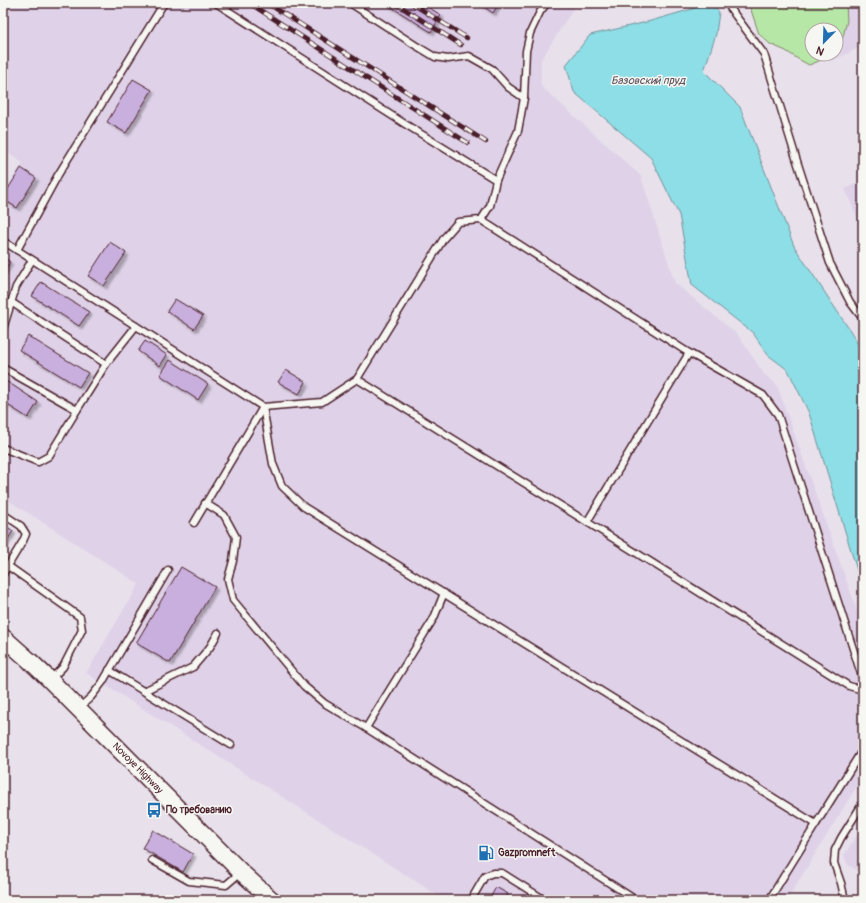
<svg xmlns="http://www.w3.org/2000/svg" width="866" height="903" viewBox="0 0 866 903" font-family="Pangolin,sans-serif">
<defs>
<filter id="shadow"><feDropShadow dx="3" dy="3" stdDeviation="1" flood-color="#0004"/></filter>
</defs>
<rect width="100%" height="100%" fill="#e8e1ec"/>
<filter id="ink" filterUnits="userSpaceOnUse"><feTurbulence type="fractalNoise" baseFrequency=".025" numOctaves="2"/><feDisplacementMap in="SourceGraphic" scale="8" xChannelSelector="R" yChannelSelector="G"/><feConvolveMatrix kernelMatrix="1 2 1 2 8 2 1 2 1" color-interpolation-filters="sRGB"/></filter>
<g filter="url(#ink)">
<g fill="#dfd2e8">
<path d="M3 3H602L575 6 541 60V86L641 176 675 283 738 335 764 374 777 385 863 627V776L787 900H445L86 673 139 584 3 497V195L23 163 3 150Z"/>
<path d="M845 3H863V46L830 62 832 54H836V37Z"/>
<path d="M863 180V232L845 189Z"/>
<path d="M863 826V874L847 864 844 855Z"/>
</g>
<path fill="#b6e7a6" stroke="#808368" d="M752 3H846L847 21 842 40 836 45V30H812V54H827L819 61 809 65 798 59 786 51 770 44 759 34 750 7Z"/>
<path fill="#8ddee6" stroke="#72929b" d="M708 3H712L719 12 716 34 704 71 740 107 794 246 853 335 863 354V590L809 413 788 370 768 355 753 333 692 285 679 215 651 158 574 92 566 65 590 35 647 22 692 9Z"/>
<g fill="#c9afdd" stroke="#4a1f2b" filter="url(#shadow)">
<path d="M385 3H421L441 15 431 32Z"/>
<path d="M478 3H499L493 13Z"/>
<path d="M133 79 152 90 126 133 107 122Z"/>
<path d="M21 168 36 178 17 208 3 199V197Z"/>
<path d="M110 242 126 253 104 286 88 276Z"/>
<path d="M3 257 10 262 3 273Z"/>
<path d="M41 282 89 312 79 326 32 296Z"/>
<path d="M175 299 203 316 194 329 167 311Z"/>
<path d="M28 336 88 373 79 387 19 350Z"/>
<path d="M145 341 167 355 160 366 138 351Z"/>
<path d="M170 360 208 384 198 400 160 375Z"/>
<path d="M286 370 306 382 299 394 278 382Z"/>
<path d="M3 379 38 402 28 418 3 402Z"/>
<path d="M3 524 13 531 3 547Z"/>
<path d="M181 567 215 587 170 663 136 643Z"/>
<path d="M153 830 193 854 183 872 142 848Z"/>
<path d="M496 887 508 894 504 900H489Z"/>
</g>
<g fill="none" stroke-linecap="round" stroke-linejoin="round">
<g stroke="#4a1f2b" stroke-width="9">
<g id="service">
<path d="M350 3 415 45 435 57 448 59 469 56 492 69 508 87 524 98"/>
<path d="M727 3 735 15 764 54 796 158 830 263 850 302 863 319"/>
<path d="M496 180 518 131 524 98 526 51 530 33 540 12 547 3"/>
<path d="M481 220 689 353 763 395 778 415 863 680"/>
<path d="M3 241 17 250 58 175 164 3"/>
<path d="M17 250 263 407 322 402 357 379 444 238 458 222 481 220 490 206 496 180 405 124 216 3"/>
<path d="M11 302 106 364"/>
<path d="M3 329 16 287 32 260"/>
<path d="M3 368 77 410"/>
<path d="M357 379 587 522 849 686 863 690"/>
<path d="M263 407 273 464 282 486 304 507 816 824 769 900"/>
<path d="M3 448 38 462 49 456 77 410 106 364 136 326"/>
<path d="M205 503 224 515 236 537 233 561 228 579 233 600 304 686 324 703 366 728 636 900"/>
<path d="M3 514 21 526 26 534 23 541 3 574"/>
<path d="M587 522 689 353"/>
<path d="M194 523 263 407"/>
<path d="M8 566 80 617 82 630 63 667 50 680"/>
<path d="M109 670 231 745"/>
<path d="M144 691 193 667 210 647 218 633"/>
<path d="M79 708 91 697 102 683 168 570"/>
<path d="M366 728 434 618 444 593"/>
<path d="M816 824 863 749"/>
<path d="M152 860 189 881 226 885 241 872"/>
<path d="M471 900 485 876 493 873H502L545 900"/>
<path d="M845 900 841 883 834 863 835 850 841 838 863 803"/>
</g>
</g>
<g stroke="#4a1f2b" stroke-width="19">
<g id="secondary">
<path id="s1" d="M3 637 30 661 50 680 241 872 272 900"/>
</g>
</g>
<use href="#service" stroke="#f6f6f2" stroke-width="6"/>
<use href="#secondary" stroke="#f6f6f2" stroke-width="16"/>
<g stroke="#4a1f2b" stroke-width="4.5">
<g id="rail">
<path d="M249 3 468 143"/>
<path d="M267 3 486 142"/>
<path d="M395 3 461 45"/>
<path d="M411 3 467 38"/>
</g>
</g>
<use href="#rail" stroke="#f6f6f2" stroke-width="3" stroke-dasharray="9" stroke-linecap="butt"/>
</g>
</g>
<defs>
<g id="bus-bare" transform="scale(1.2)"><path d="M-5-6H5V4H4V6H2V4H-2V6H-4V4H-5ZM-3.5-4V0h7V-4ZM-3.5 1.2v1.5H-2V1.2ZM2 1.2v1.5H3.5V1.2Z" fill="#1f6fb2" stroke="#f6f6f2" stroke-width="2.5" paint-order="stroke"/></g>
<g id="fuel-bare" transform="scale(1.2)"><path d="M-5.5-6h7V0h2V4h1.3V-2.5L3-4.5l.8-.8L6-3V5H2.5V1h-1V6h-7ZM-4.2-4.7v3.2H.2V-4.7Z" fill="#1f6fb2" stroke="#f6f6f2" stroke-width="2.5" paint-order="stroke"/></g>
</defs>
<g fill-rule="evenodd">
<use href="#bus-bare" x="154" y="810"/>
<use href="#fuel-bare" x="486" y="853"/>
</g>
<g text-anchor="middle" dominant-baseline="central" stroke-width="3" stroke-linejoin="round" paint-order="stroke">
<g font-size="10" fill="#4a1f2b" stroke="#f6f6f2">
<text stroke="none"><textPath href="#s1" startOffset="188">Novoye Highway</textPath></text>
</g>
<g font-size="10" font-weight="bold" fill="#4a1f2b" stroke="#f6f6f2" text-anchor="start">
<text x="166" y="810">По требованию</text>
<text x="498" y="853">Gazpromneft</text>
</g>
<g font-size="11" font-style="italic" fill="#5b4f5a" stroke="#f6f6f2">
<text x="648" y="80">Базовский пруд</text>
</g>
</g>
<rect width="866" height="903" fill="none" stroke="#f6f6f2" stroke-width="16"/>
<rect x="8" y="8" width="850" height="887" fill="none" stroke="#4a1f2b" stroke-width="1.5" filter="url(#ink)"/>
<g transform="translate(824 42) rotate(203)"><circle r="19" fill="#f6f6f2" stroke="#b1a0a2"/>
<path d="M0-3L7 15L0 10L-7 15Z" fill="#1f6fb2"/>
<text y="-6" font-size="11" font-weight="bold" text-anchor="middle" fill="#4a1f2b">N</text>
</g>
</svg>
